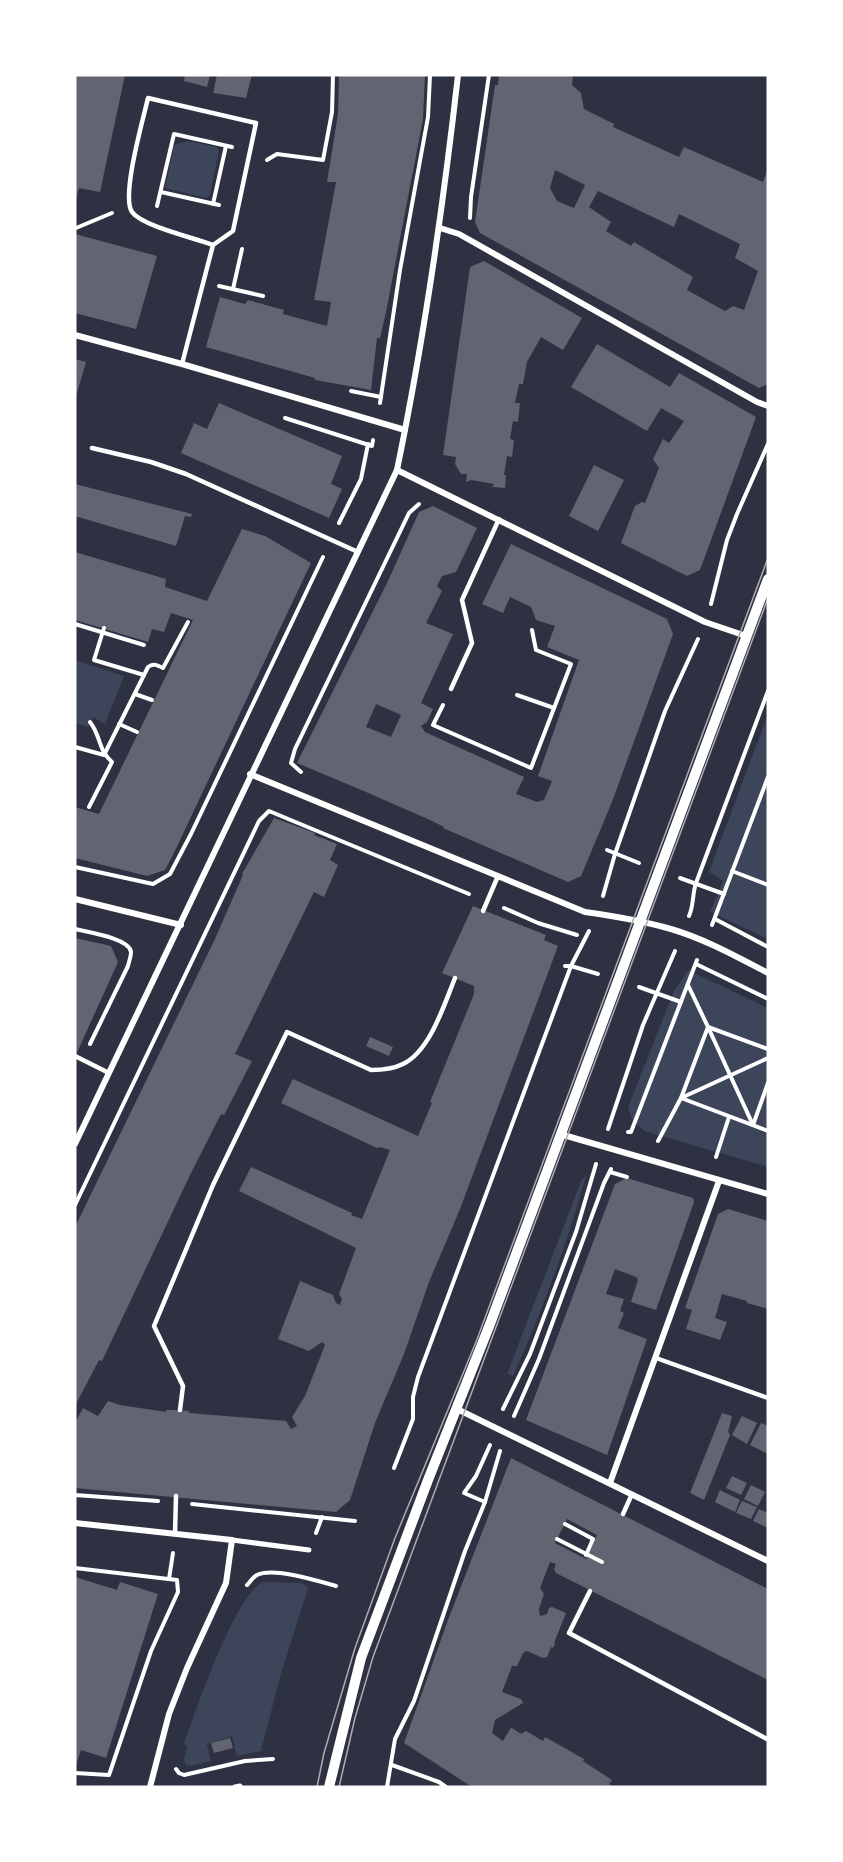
<svg xmlns="http://www.w3.org/2000/svg" width="843" height="1862" viewBox="0 0 843 1862" font-family="Mulish,sans-serif">
<rect width="100%" height="100%" fill="#2d3142"/>
<g fill="#3c4559">
<path d="M188 141 217 147 219 151 210 195 206 198 165 188 174 145Z"/>
<path d="M75 660 124 676 105 724 93 717 88 727 75 723Z"/>
<path d="M768 714V939L710 912 723 881 709 872Z"/>
<path d="M688 970 768 1008V1167L644 1131 632 1119 628 1107 674 991Z"/>
<path d="M586 1176C567 1244 542 1312 513 1376L507 1374 578 1189 582 1179Z"/>
<path d="M264 1582 302 1583 308 1588 280 1677 261 1751 237 1756 232 1736 207 1744 211 1761 190 1766 186 1765 184 1759 187 1746 184 1744C194 1715 237 1589 264 1582Z"/>
</g>
<g fill="#626471" fill-rule="evenodd">
<path d="M75 75H125L100 192 79 188 76 198Z"/>
<path d="M185 75H210L207 87 184 81Z"/>
<path d="M217 75H252L246 98 213 93Z"/>
<path d="M339 75H425L423 119 386 312 380 338H377L371 390 315 380V378L206 347 220 297 245 304 248 300 284 310 283 314 327 326 331 302 314 300 336 182H327L338 114Z"/>
<path d="M499 75H573L572 85 581 93 584 109 614 124 613 127 679 157 684 147 763 182 768 168V384L759 388 480 233 475 222 495 85H498ZM555 170 585 185 574 208 557 201 550 188ZM598 191 674 227 679 214 740 244 735 258 758 271 744 310 733 306 725 311 687 290 693 277 634 242 631 246 606 231 611 222 589 207Z"/>
<path d="M75 234 157 256 136 329 75 313Z"/>
<path d="M484 261 582 318 563 350 541 337 527 362 523 384H519L515 403H520L518 422 513 421 510 439 514 440 512 457 507 456 504 475H506L505 488 492 487 494 484 471 480 466 482 467 474H461L455 464 456 457 443 455 470 267Z"/>
<path d="M597 344 670 387 679 373 756 417 700 570 687 576 621 543 635 506 642 502 645 503 659 468 653 459 663 439 669 443 684 421 661 408 647 431 571 387Z"/>
<path d="M75 359 86 362 76 396H75Z"/>
<path d="M219 403 342 456 331 484 342 489 329 518 181 453 194 423 207 429Z"/>
<path d="M594 465 624 480 598 531 569 516Z"/>
<path d="M75 484 192 514 191 517 185 516 176 546 75 516Z"/>
<path d="M433 506 477 528 456 572 442 576 437 586 442 591 426 623 453 634 421 703 433 709 427 722 421 726 425 732 524 777 516 794 537 802 544 800 552 781 538 776 579 660 547 647 555 626 536 620 531 607 510 597 503 613 482 604 511 544 667 619 673 634 612 802 581 876 568 882 443 828 444 827 430 820 366 792 297 763 388 581 419 512ZM376 704 401 715 391 737 366 727Z"/>
<path d="M242 529 265 536 311 563 172 857 165 870 147 876 75 858V807L99 814 193 620 171 613 164 632 152 629 148 642 75 620V552L166 579 165 587 207 601Z"/>
<path d="M274 818 315 833 314 835 337 844 330 860 338 865 324 897 314 892 235 1054 252 1061 224 1115 221 1114 191 1173 102 1361 99 1360 75 1406V1227L214 941 243 875 242 874Z"/>
<path d="M473 906 546 935 544 940 558 946 460 1209 429 1282 404 1354 375 1423 350 1500 336 1512 75 1488V1420L76 1421 83 1408 98 1416 108 1401 120 1405 166 1412V1410H180L189 1411V1413L286 1421 291 1429 297 1426 292 1417 305 1396 325 1345 322 1342 309 1351 278 1339 300 1281 333 1295 336 1303 340 1305 342 1299 339 1294 356 1248 239 1191 251 1167 352 1213 351 1215 362 1219 390 1150 380 1147 377 1148 281 1103 293 1079 418 1136 432 1103 430 1102 474 994V986L442 973Z"/>
<path d="M75 938 111 946 118 962 75 1057Z"/>
<path d="M370 1037 393 1047 389 1056 366 1046Z"/>
<path d="M627 1178 693 1198 694 1202 656 1310 631 1302 638 1280 636 1277 615 1269 606 1294 624 1299 620 1311 624 1313 618 1328 647 1339 607 1455 526 1420 615 1184Z"/>
<path d="M728 1209 768 1221V1309L747 1303V1301L722 1294 715 1318 727 1322 720 1340 686 1329 692 1310 685 1308 718 1214Z"/>
<path d="M722 1413 732 1416 728 1432 730 1435 704 1500 690 1493Z"/>
<path d="M742 1416 757 1423 747 1444 732 1435Z"/>
<path d="M761 1423 768 1426V1454L750 1445Z"/>
<path d="M511 1458 768 1589V1680L556 1573 554 1569 556 1564 550 1562 540 1588 544 1594 539 1609 540 1616 547 1614 549 1608 552 1607 566 1613 554 1643 555 1644 553 1648 551 1647 547 1657 543 1658 527 1651 523 1653 517 1666H512L502 1692 521 1699 523 1703 495 1720 492 1733 503 1741 510 1729 512 1728 521 1734 526 1731 543 1741 545 1737 584 1759 583 1761 612 1780 609 1784 613 1787H472L404 1743 448 1620ZM567 1519 597 1535 586 1559 555 1543Z"/>
<path d="M732 1476 747 1483 741 1495 726 1488Z"/>
<path d="M751 1485 765 1492 758 1506 744 1499Z"/>
<path d="M720 1490 740 1500 735 1512 715 1502Z"/>
<path d="M742 1501 757 1507 751 1519 736 1513Z"/>
<path d="M759 1509 768 1513V1528L753 1521Z"/>
<path d="M75 1577 117 1590 120 1582 158 1594 106 1758 81 1750 75 1768Z"/>
<path d="M230 1738 233 1748 214 1753 211 1743Z"/>
</g>
<g fill="none" stroke-linecap="round" stroke-linejoin="round">
<g stroke="#fff" stroke-width="4">
<path d="M267 160 277 154 323 160 332 112 333 75"/>
<path d="M161 192 219 205"/>
<path d="M213 204 226 146"/>
<path d="M157 206 174 134 232 147"/>
<path d="M470 218 471 197 489 75"/>
<path d="M76 228 112 213"/>
<path d="M219 286 263 296"/>
<path d="M233 289 242 249"/>
<path d="M351 391 381 397"/>
<path d="M380 403 400 270 428 117 430 75"/>
<path d="M285 418 372 446 373 440"/>
<path d="M339 523 361 479 368 444"/>
<path d="M711 604 727 540 737 514 768 444"/>
<path d="M75 624 144 645"/>
<path d="M104 628 94 660 144 675"/>
<path d="M135 694 152 700"/>
<path d="M517 695 554 708"/>
<path d="M443 705 433 725 531 768 571 664 536 650 532 630"/>
<path d="M119 724 137 732"/>
<path d="M75 747 104 755 148 667C153 663 157 665 163 668L188 622"/>
<path d="M301 772 291 763 295 749 409 513 419 504"/>
<path d="M89 807 112 762C98 750 101 736 90 722"/>
<path d="M607 850 639 863"/>
<path d="M75 867 153 884 170 874 191 834 323 557"/>
<path d="M732 871 768 885"/>
<path d="M680 878 724 894"/>
<path d="M603 896 615 854 665 711 698 639"/>
<path d="M504 908 538 923 577 935"/>
<path d="M689 916C694 905 692 895 696 883L768 691"/>
<path d="M715 919 768 947"/>
<path d="M712 925 768 777"/>
<path d="M75 929C86 932 130 938 131 952 131 956 129 962 128 966L90 1044"/>
<path d="M696 964 768 999"/>
<path d="M565 966H571L598 974"/>
<path d="M688 985 708 1027 768 1049"/>
<path d="M639 987 681 1002"/>
<path d="M708 1027 681 1098 768 1058"/>
<path d="M708 1027 753 1125 768 1083"/>
<path d="M608 1129 643 1025 675 951"/>
<path d="M628 1132H631L697 960"/>
<path d="M658 1141 681 1098 768 1131"/>
<path d="M716 1157 729 1117"/>
<path d="M610 1172 627 1177"/>
<path d="M75 1205 259 821 269 811 469 894"/>
<path d="M503 1409 530 1354 576 1232 596 1164"/>
<path d="M514 1416 539 1359 604 1183 611 1169"/>
<path d="M394 1468 413 1419V1397L418 1377 571 966 589 931"/>
<path d="M75 1495 158 1501"/>
<path d="M485 1502 464 1493 476 1476 490 1445"/>
<path d="M192 1504 355 1521"/>
<path d="M565 1524 593 1539 586 1555"/>
<path d="M316 1533 322 1517"/>
<path d="M557 1539 602 1562"/>
<path d="M75 1568 177 1580 178 1592 151 1651 109 1775 75 1773"/>
<path d="M169 1579 173 1553"/>
<path d="M247 1585C250 1582 253 1577 257 1575 274 1567 318 1581 336 1586"/>
<path d="M392 1765 439 1782 446 1787"/>
<path d="M176 1769 179 1773 184 1775 245 1761 273 1759"/>
<path d="M387 1787 395 1739 414 1701 465 1551 485 1502 500 1451"/>
</g>
<g stroke="#fff" stroke-width="4.5">
<path d="M182 364 213 245 233 231 256 123 148 98C143 120 121 196 132 212 142 226 195 238 213 245"/>
<path d="M92 448 151 462 186 474 358 552"/>
<path d="M451 689 472 643 462 600 499 519"/>
<path d="M483 911 498 876"/>
<path d="M75 1056 109 1073"/>
<path d="M656 1358 768 1398"/>
<path d="M180 1410 183 1386 154 1326 213 1185 287 1032 371 1070C381 1070 393 1069 403 1064 430 1051 444 1005 455 978"/>
<path d="M623 1514 632 1494"/>
<path d="M175 1534 176 1496"/>
<path d="M590 1591 569 1633 767 1739"/>
</g>
<g stroke="#fff" stroke-width="5">
<path d="M232 1540 309 1550"/>
<path d="M235 1787 240 1786"/>
</g>
<g stroke="#fff" stroke-width="6">
<path d="M440 228 459 234 757 402 768 406"/>
<path d="M75 335 182 364 405 430"/>
<path d="M397 470 705 622 746 636"/>
<path d="M250 774 585 912C614 916 643 921 671 929 705 939 737 957 768 973"/>
<path d="M75 899 181 925"/>
<path d="M560 1134 768 1194"/>
<path d="M75 1144 397 470C424 339 443 208 458 75"/>
<path d="M457 1409 768 1561"/>
<path d="M610 1483 719 1181"/>
<path d="M75 1523 232 1540 226 1583 187 1668 169 1714 150 1787"/>
</g>
<path stroke="#fff" stroke-width="10" d="M329 1787 361 1658 428 1480 490 1324 768 579"/>
<g stroke="#abadb3" stroke-width="1.5">
<path d="M317 1787 324 1753 355 1648 395 1538 476 1342 768 558"/>
<path d="M339 1787 355 1718 373 1657 768 598"/>
</g>
</g>
<rect width="843" height="1862" fill="none" stroke="#ffffff" stroke-width="153"/>
</svg>
